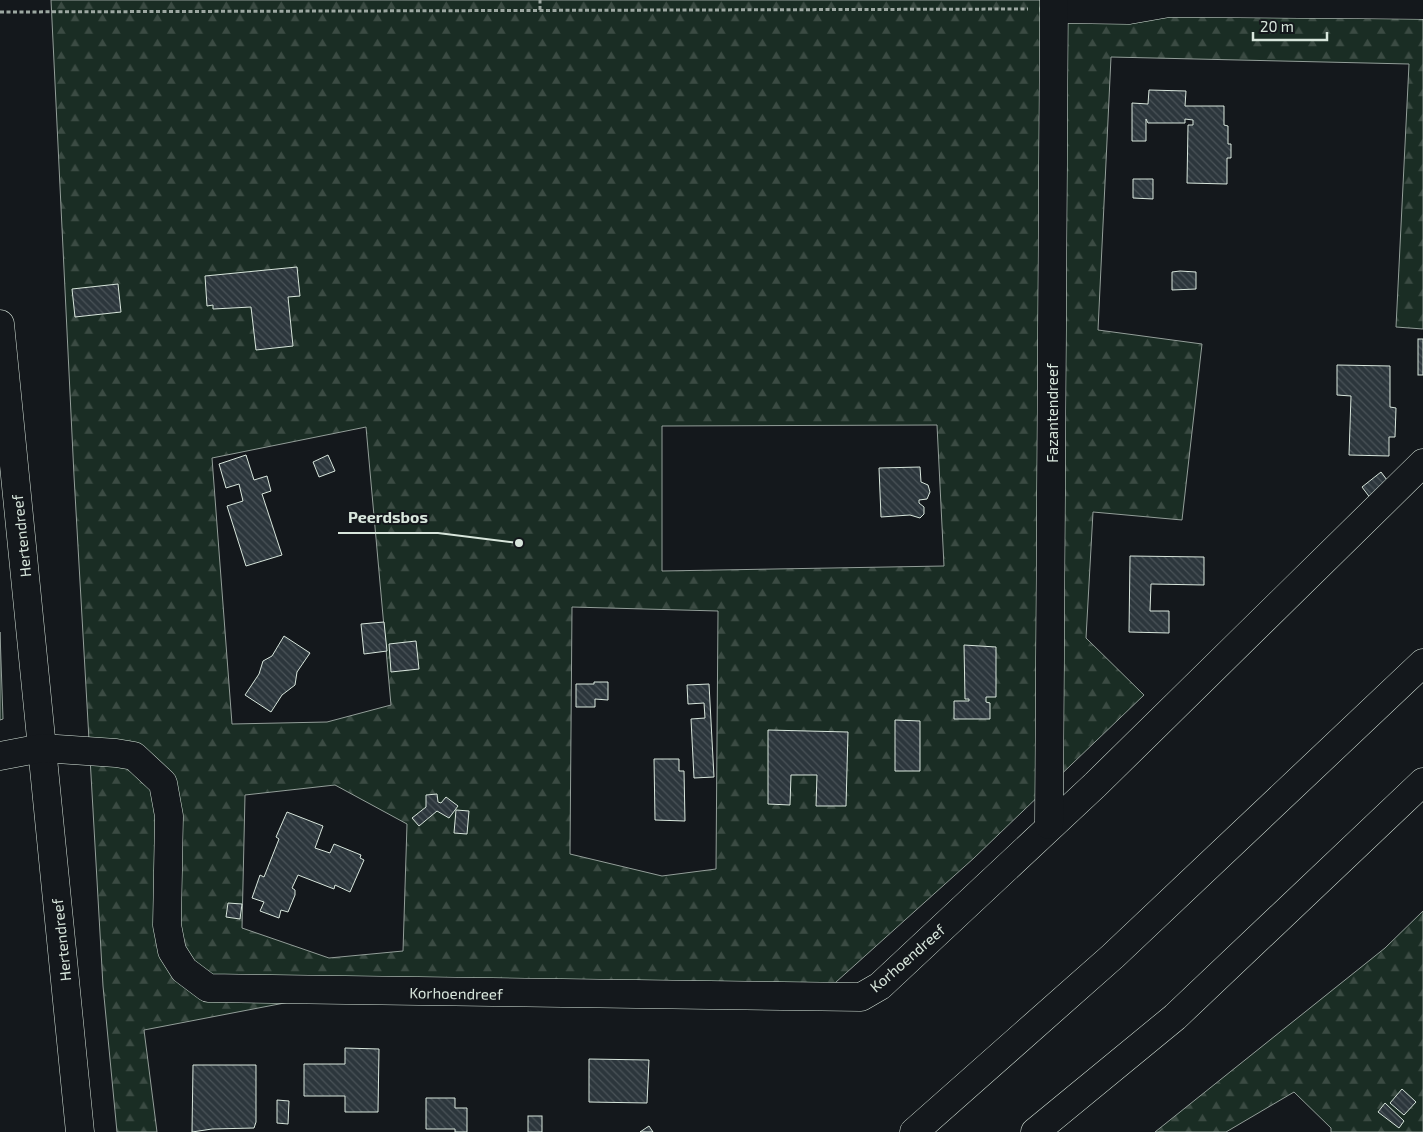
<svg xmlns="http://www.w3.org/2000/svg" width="1423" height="1132" viewBox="0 0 1423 1132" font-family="'Exo 2',sans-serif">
<defs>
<pattern id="forest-firs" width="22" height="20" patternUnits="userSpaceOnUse" patternTransform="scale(1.25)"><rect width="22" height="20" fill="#1a2d24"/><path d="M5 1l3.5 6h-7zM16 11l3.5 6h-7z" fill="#3b4b43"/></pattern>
<pattern id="building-back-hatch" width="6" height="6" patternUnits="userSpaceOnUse" patternTransform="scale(1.25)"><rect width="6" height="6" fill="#2c363c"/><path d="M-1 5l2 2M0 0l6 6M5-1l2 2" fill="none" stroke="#4a5358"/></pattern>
</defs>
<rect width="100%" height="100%" fill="#14181c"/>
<g fill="url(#forest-firs)" stroke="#939e99" fill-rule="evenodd">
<path d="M51 0H1423V329L1396 327 1409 64 1111 57 1098 330 1202 344 1182 520 1093 512 1086 638 1144 695 974 858 816 1000 326 995 144 1030 157 1132H117L103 986 74 476ZM937 425 944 566 662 571V426ZM366 427 391 705 327 722 232 724 212 458ZM572 607 718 611 716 869 662 876 570 854ZM335 785 407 824 403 951 329 958 242 928 245 795Z"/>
<path d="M0 632 3 719 0 720Z"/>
<path d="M1423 911V1132H1331V1128L1294 1092 1226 1132H1155L1385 948Z"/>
</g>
<g fill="url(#building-back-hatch)" stroke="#d8e6dc">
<path d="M1149 90 1186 91 1185 106H1224V125L1228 126V144H1231V158H1227V184L1187 183 1188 125H1193V120L1185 119V123H1148L1146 119V141H1132V103L1148 104Z"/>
<path d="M1133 179H1153V199L1133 198Z"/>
<path d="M297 267 300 296 288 297 293 346 256 350 251 307 213 309V305L207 306 205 276Z"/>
<path d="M1180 271 1196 272V289L1172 290V272Z"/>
<path d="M118 284 121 312 75 317 72 289Z"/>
<rect x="1418" y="339" width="5" height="36"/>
<path d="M1337 365 1390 366V407L1396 408 1395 437H1389V456L1349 455 1351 396 1337 395Z"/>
<path d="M246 455 254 480 267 476 271 491 262 494 282 555 246 566 227 506 243 501 239 484 226 488 219 464Z"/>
<path d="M328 455 335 471 319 477 313 462Z"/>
<path d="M920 467 921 482 928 485 930 492 927 499 919 500V503L924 507V514L920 518 910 515 881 517 879 468Z"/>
<path d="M1381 472 1390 484 1371 499 1362 487Z"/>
<path d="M1130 556 1204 557V585L1151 584 1150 611H1169V633L1129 632Z"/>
<path d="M384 622 387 651 364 654 361 624Z"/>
<path d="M284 636 310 653 297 672 295 685 282 695 271 712 245 695 259 674 263 661 272 656Z"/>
<path d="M416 641 419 669 391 672 389 644Z"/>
<path d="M964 645 996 647V697H986V702L990 703V719H954V701H969V699H965Z"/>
<path d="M594 682H608V700L595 699V707H576V684H594Z"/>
<path d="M709 684 714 777 694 778 691 719 705 718 704 703 688 704 687 685Z"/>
<path d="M895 720 920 721V771H895Z"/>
<path d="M768 730 848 732 846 806H816L817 775H791L790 805 768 804Z"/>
<path d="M654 759H679V771H684L685 821 655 820Z"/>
<path d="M437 794 438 802 441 803 446 797 458 806 449 818 437 811 419 826 412 818 426 807V795Z"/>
<path d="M456 810 469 811 467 834 454 833Z"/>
<path d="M287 812 323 826 315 848 330 853 334 844 361 855 360 858 364 860 350 892 335 885 334 889 298 875 292 888 295 890V895L288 912 281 910 279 918 260 911 264 902 252 898 260 875 264 877 279 839 276 837Z"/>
<path d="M228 903 242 904 240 919 226 917Z"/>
<path d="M345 1048 379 1049 378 1112H345V1096H304V1064H345Z"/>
<path d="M589 1059 649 1060 647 1103 589 1102Z"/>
<path d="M193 1065H256V1122L254 1128 212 1129 192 1132Z"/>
<path d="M1402 1089 1416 1102 1404 1115 1390 1103Z"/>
<path d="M426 1098H455V1108H467V1132H455V1129H426Z"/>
<path d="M277 1100 289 1101 288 1124 277 1123Z"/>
<path d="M1385 1103 1404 1121 1399 1128 1378 1112Z"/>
<rect x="528" y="1116" width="14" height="16"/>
<path d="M649 1126 653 1132H640Z"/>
</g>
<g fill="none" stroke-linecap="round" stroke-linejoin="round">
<g stroke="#d8e6dc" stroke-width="29">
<g id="minor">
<path d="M1054 9 1129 10 1169 3 1423 5"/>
<path d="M0 324 80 1132"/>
<path d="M0 756 42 748 116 753 134 756 163 783 169 816 167 925 172 951 184 970 208 988 861 997 880 986 1095 785 1423 463"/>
<path d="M1049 825 1054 0"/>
</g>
</g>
<g stroke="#d8e6dc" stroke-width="29">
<g id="highway">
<path d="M914 1132 1113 956 1423 663"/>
<path d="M1035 1132 1175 1017 1423 782"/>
</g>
</g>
<g stroke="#9da8a2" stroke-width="3" stroke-dasharray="4 2.5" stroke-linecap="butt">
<path d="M540 10V0"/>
<path d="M0 12 1028 9"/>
</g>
<use href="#minor" stroke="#14181c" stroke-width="28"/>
<use href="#highway" stroke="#14181c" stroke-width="28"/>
</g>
<g text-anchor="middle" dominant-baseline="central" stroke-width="4" stroke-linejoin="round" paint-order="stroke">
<g font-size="15" fill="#d8e6dc" stroke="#14181c">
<text transform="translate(1052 413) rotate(-90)">Fazantendreef</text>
<text transform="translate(21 536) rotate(-96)">Hertendreef</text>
<text transform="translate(61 940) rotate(-96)">Hertendreef</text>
<text transform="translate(907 958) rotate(-41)">Korhoendreef</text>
<text transform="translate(456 993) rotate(1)">Korhoendreef</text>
</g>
</g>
<path fill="none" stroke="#d8e6dc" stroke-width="2" d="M519 543L438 533H338"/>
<circle fill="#d8e6dc" stroke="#14181c" stroke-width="2" cx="519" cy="543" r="5"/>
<g font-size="16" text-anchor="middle" font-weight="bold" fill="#d8e6dc" stroke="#14181c" stroke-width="4" stroke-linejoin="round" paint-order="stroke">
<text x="388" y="523">Peerdsbos</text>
</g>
<path d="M1253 32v8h74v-8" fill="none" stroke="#d8e6dc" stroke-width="2.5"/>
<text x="1260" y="32" font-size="15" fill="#d8e6dc" stroke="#14181c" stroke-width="4" paint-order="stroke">20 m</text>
</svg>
